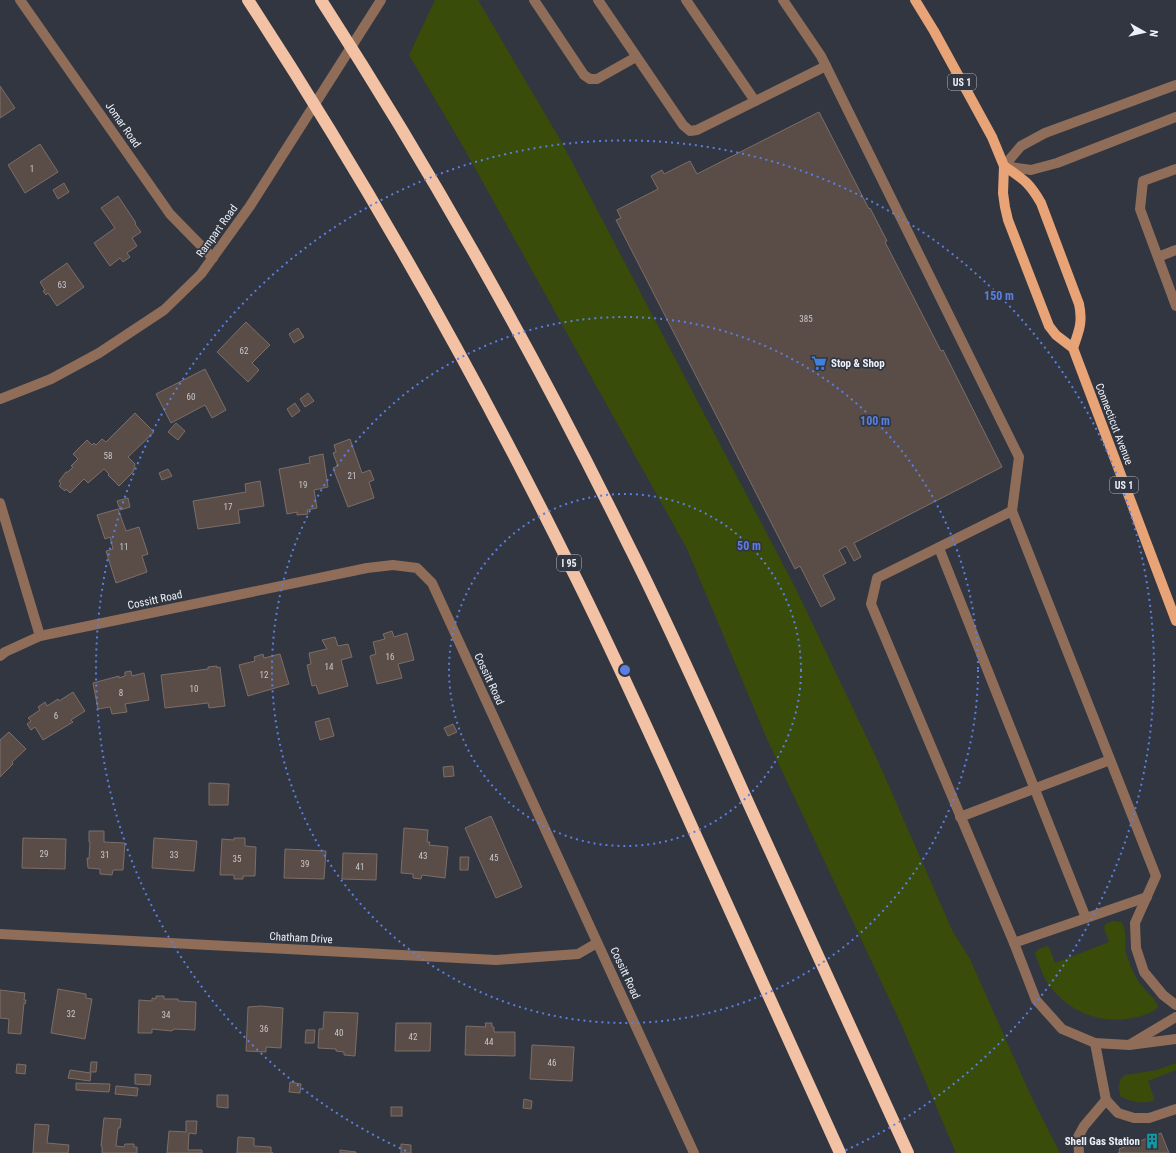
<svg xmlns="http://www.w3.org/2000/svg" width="1176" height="1153" viewBox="0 0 1176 1153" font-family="'Roboto Condensed',sans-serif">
<rect width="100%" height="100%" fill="#313640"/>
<g fill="#394c09">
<path d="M435 0H478L561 141 796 589 878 761 952 930 970 959 1031 1096 1060 1153H956L901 1024 767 739 687 549 465 150 409 55Z"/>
<path d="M1113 921 1121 922C1128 931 1124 942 1126 953 1129 963 1133 973 1139 982 1143 989 1157 999 1158 1007 1154 1013 1141 1016 1133 1018 1100 1025 1066 1011 1047 982 1042 974 1039 963 1035 954L1037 950 1046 946 1049 947 1055 963 1109 942 1104 928 1105 924Z"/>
<path d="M1176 1063V1070L1148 1081 1154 1098 1153 1101C1141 1104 1131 1102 1120 1096 1119 1089 1117 1080 1125 1075L1157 1070Z"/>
</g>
<g fill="#5a4d47" stroke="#7c6e68">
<path d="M0 86 15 108 0 118Z"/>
<path d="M819 112 869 209 870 208 887 241 885 242 941 351 943 350 1002 467 854 543 861 557 854 561 846 546 839 550 846 563 823 575 835 599 821 607 800 566 795 569 616 220 621 218 617 210 658 189 651 176 662 170 664 174 690 161 697 174Z"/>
<path d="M40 144 58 172 25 193 8 165Z"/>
<path d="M64 183 69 192 58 199 53 190Z"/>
<path d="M118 196 136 223 135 224 141 232 132 238 137 246 127 253 130 257 123 262 120 258 110 266 94 243 115 228 101 208Z"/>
<path d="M67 263 84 287 57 306 48 293 46 295 43 291 45 290 40 282Z"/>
<path d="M246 322 270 345 252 363 259 370 248 382 217 352Z"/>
<path d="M298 328 304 337 294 343 289 334Z"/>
<path d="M205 369 226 410 212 418 205 405 171 423 156 394Z"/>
<path d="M308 393 314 401 305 407 300 399Z"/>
<path d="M295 403 300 411 292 417 287 409Z"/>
<path d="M135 413 154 432 128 457 135 464 133 472 119 486 108 475 109 474 104 469 88 483 84 479 70 493 66 489 65 491 59 486 61 484 59 481 66 472H68L73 467 71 466 78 459 73 454 87 440 92 445 94 443 96 445 102 439 106 442Z"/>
<path d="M176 423 185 431 178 440 168 432Z"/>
<path d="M350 439 362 473 370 470 374 480 369 482 374 498 348 507 333 468 338 466 333 453 336 452 334 445Z"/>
<path d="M323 454 328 487 314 490 317 508 307 510 308 514 297 515V512L287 514 279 469 310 463 309 457Z"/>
<path d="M168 469 172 476 162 480 159 473Z"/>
<path d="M260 481 264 506 238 510 240 523 198 529 193 501 246 492 245 484Z"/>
<path d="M128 498 130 507 120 510 117 501Z"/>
<path d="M118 509 126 531 139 527 148 554 142 556 147 572 116 583 106 551 113 549 110 537 105 539 97 515Z"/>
<path d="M392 631 394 637 407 633 414 660 398 664 402 678 377 684 370 656 376 654 373 642 385 639 383 634Z"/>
<path d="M335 637 338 646 348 644 352 657 341 660 348 686 319 694 316 685 312 686 307 665 311 664 309 653 327 649 322 640Z"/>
<path d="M263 654 264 658 280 654 289 684 248 696 239 665 255 661 254 657Z"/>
<path d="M217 666V668L220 667 225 706 209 708 208 703 165 708 161 675 208 669V667Z"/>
<path d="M131 671 132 676 144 673 149 700 125 704 127 712 112 714 110 707 98 709 93 683 119 676V678L125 676V672Z"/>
<path d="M73 692 85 711 71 720 73 722 43 740 35 727 31 730 27 724 31 721 28 718 40 710 38 707 45 702 47 706 58 699 59 701Z"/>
<path d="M329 718 334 736 320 740 315 722Z"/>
<path d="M453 724 457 732 448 736 444 728Z"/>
<path d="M9 732 26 749 12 762 13 764 0 777V740Z"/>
<path d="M453 766 454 776 444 777 443 767Z"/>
<path d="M209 783 229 784 228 805H209Z"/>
<path d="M491 816 522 887 496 898 465 828Z"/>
<path d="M404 828 428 830 427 842H430L429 845 448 847 445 878 422 875 421 879 413 878V874L401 873Z"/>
<path d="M89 831H104V842L125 843 123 870H113L112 875 100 874V869L88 868 87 858 89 859 90 842H89Z"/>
<path d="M23 838 66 839 65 869 22 868Z"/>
<path d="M154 838 197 841 194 871 152 868Z"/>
<path d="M234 838H245V846L256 847 255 876H243V879H234V875H220L222 839 234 840Z"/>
<path d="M285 849 326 851 324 879 284 878Z"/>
<path d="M343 853 377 854 376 880 342 879Z"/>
<path d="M460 857H469L468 870H460Z"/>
<path d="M58 989 86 994V998L92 999 85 1039 51 1033Z"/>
<path d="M0 990 25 993 24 1000H26L25 1004 24 1003 21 1034 8 1033 9 1019 0 1018Z"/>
<path d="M156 996H164V999H178V1001L196 1002 195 1030 174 1029 172 1031 152 1029V1033H138L139 1000 152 1001V998L156 999Z"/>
<path d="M261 1006 283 1008 281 1048 266 1047V1052L246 1051 248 1007Z"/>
<path d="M324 1012 358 1013 355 1056 344 1055V1052L336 1051V1049L318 1048 319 1029H323Z"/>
<path d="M396 1023H431L430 1051H395Z"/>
<path d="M485 1023H492V1027H494V1032H515V1056L465 1055 466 1026 486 1027Z"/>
<path d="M306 1030H315L314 1043H305Z"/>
<path d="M532 1045 574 1047 572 1081 530 1079Z"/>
<path d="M91 1062H97L96 1072H90Z"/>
<path d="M17 1064 26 1065 25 1074 16 1073Z"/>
<path d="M70 1070 91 1073 90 1081 68 1078Z"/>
<path d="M135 1074 151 1075 150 1085 135 1084Z"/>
<path d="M290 1082 301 1084 300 1093 289 1092Z"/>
<path d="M76 1083 110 1084 109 1092 76 1090Z"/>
<path d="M116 1086 138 1088 137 1096 115 1094Z"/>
<path d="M217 1095H228V1108L217 1107Z"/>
<path d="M524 1099 532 1101 531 1109 523 1108Z"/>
<rect x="391" y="1107" width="11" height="9"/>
<path d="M104 1118 121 1119 120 1128H118L116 1146 124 1147 125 1144H134V1147H137V1153H102V1146H101Z"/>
<path d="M186 1121H197L196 1134 189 1133 188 1150H202V1153H167L169 1131 186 1132Z"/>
<path d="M35 1124 49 1125 47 1143 69 1145 68 1153H33Z"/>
<path d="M1161 1133 1169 1153H1118L1120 1152 1119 1149Z"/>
<path d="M238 1137 254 1138V1146L271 1147V1152L273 1153H237Z"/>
<path d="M401 1144 411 1145V1153H401Z"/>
<path d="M340 1150 356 1152V1153H340Z"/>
</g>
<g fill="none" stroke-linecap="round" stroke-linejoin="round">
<g stroke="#8f6d59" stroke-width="10">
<path d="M534 0 584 75 590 79H597L636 57"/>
<path d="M598 0 683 125 690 131 697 130 826 66"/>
<path d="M686 0 755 101"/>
<path d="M783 0 821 56 1019 457 1012 511"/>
<path d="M1004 166 1021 146 1045 133 1176 85"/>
<path d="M1004 166 1031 170 1057 163 1176 117"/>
<path d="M1176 169 1143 181 1140 209 1176 306"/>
<path d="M1158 257 1176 250"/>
<path d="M939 548 1086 918"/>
<path d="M960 817 1110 760"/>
<path d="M1014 943 1147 897"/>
<path d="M1176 1017 1129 1045 1176 1039"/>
<path d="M1095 1043 1106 1100 1118 1113 1134 1118H1149L1176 1109"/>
<path d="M1129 1045 1095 1043 1062 1029 1036 1000 1014 943 871 604 877 578 1012 511 1156 876 1135 923 1136 948 1144 972 1163 995 1176 1005"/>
<path d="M1079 1153 1078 1137 1084 1126 1106 1100"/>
</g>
<g stroke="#8f6d59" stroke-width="10">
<path d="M20 0 170 214 213 258"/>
<path d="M0 399 51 379 99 353 164 310 201 274 250 206 381 0"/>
<path d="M0 503 40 636"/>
<path d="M0 656 5 652 40 636 367 568 393 565 417 568 432 583 694 1153"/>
<path d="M0 934 496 960 578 954 597 943"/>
</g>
<g stroke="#e8a377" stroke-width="10">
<path d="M915 0 934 31 992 137 1004 166 1003 193 1005 207 1008 220 1049 326 1056 335 1073 348 1176 621"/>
<path d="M1004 166C1023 179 1029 182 1041 203L1079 304C1083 322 1079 331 1073 348"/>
</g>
<g stroke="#f3c1a3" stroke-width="12">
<path d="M248 0C368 184 476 375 573 572 617 660 657 749 697 838 745 943 792 1048 840 1153"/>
<path d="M321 0C434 175 536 357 628 544 670 627 708 713 746 798 800 916 854 1035 908 1153"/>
</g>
</g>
<g fill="none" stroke="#5b7fe1" stroke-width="2" stroke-dasharray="2 4">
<circle cx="625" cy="670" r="176"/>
<circle cx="625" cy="670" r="353"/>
<path d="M406 1151A529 529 0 1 1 844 1151"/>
</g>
<defs>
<g id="supermarket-bare" transform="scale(1.2)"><path d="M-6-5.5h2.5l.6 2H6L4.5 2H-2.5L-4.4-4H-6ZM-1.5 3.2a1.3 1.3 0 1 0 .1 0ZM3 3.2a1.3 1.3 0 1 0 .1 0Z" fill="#3f7fe0" stroke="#313640" stroke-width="2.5" paint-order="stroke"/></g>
<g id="building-bare" transform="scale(1.2)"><path d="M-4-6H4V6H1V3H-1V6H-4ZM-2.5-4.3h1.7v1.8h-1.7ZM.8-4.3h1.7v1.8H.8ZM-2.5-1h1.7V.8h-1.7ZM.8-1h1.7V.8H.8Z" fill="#0f9aa8" stroke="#313640" stroke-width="2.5" paint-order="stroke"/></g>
</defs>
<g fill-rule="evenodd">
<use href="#supermarket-bare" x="819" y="363"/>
<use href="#building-bare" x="1152" y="1141"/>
</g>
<g text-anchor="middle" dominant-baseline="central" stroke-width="3.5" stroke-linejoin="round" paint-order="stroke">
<g font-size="9" fill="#c8c7cb">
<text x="32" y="169">1</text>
<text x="62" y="285">63</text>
<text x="806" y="319">385</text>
<text x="244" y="351">62</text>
<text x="191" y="397">60</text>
<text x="108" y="456">58</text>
<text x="352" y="476">21</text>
<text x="303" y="485">19</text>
<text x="228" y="507">17</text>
<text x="124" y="547">11</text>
<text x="390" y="657">16</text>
<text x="329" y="667">14</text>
<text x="264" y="675">12</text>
<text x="194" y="689">10</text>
<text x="121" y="693">8</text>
<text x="56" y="716">6</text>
<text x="44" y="854">29</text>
<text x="105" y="855">31</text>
<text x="174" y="855">33</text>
<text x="423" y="856">43</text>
<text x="494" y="858">45</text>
<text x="237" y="859">35</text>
<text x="305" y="864">39</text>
<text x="360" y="867">41</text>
<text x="71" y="1014">32</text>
<text x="166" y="1015">34</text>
<text x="264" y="1029">36</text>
<text x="339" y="1033">40</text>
<text x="413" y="1037">42</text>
<text x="489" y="1042">44</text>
<text x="552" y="1063">46</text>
</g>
<g fill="#313640" stroke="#b5b8c0" stroke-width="1">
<rect x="948" y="74" width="28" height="16" rx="3"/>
<rect x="1110" y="477" width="28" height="16" rx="3"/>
<rect x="557" y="555" width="24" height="16" rx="3"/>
</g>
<g font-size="10" font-weight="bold" fill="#edf0f7">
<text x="962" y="82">US 1</text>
<text x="1124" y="485">US 1</text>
<text x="569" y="563">I 95</text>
</g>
<g font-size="11" fill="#edf0f7" stroke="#313640">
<text transform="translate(123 125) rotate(55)">Jomar Road</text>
<text transform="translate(217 231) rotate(-54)">Rampart Road</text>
<text transform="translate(1114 424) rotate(69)">Connecticut Avenue</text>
<text transform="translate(155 600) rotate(-12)">Cossitt Road</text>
<text transform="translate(489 679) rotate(65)">Cossitt Road</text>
<text transform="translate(301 938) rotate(3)">Chatham Drive</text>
<text transform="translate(625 973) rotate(65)">Cossitt Road</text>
</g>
<g font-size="11" font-weight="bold" fill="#edf0f7" stroke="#313640" text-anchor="start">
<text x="831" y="363">Stop &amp; Shop</text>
<text x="1140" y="1141" text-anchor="end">Shell Gas Station</text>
</g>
</g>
<circle cx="625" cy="670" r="6" fill="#5b7fe1" stroke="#313640" stroke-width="2"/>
<g font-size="12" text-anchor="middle" font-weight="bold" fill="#5b7fe1" stroke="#313640" stroke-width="3.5" stroke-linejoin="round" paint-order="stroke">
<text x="999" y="300">150 m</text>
<text x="875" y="425">100 m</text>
<text x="749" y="550">50 m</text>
</g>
<g transform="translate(1144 32) rotate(98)" stroke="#313640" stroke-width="3" paint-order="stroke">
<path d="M0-3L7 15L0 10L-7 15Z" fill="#edf0f7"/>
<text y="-6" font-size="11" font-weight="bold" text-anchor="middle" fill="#edf0f7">N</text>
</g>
</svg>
